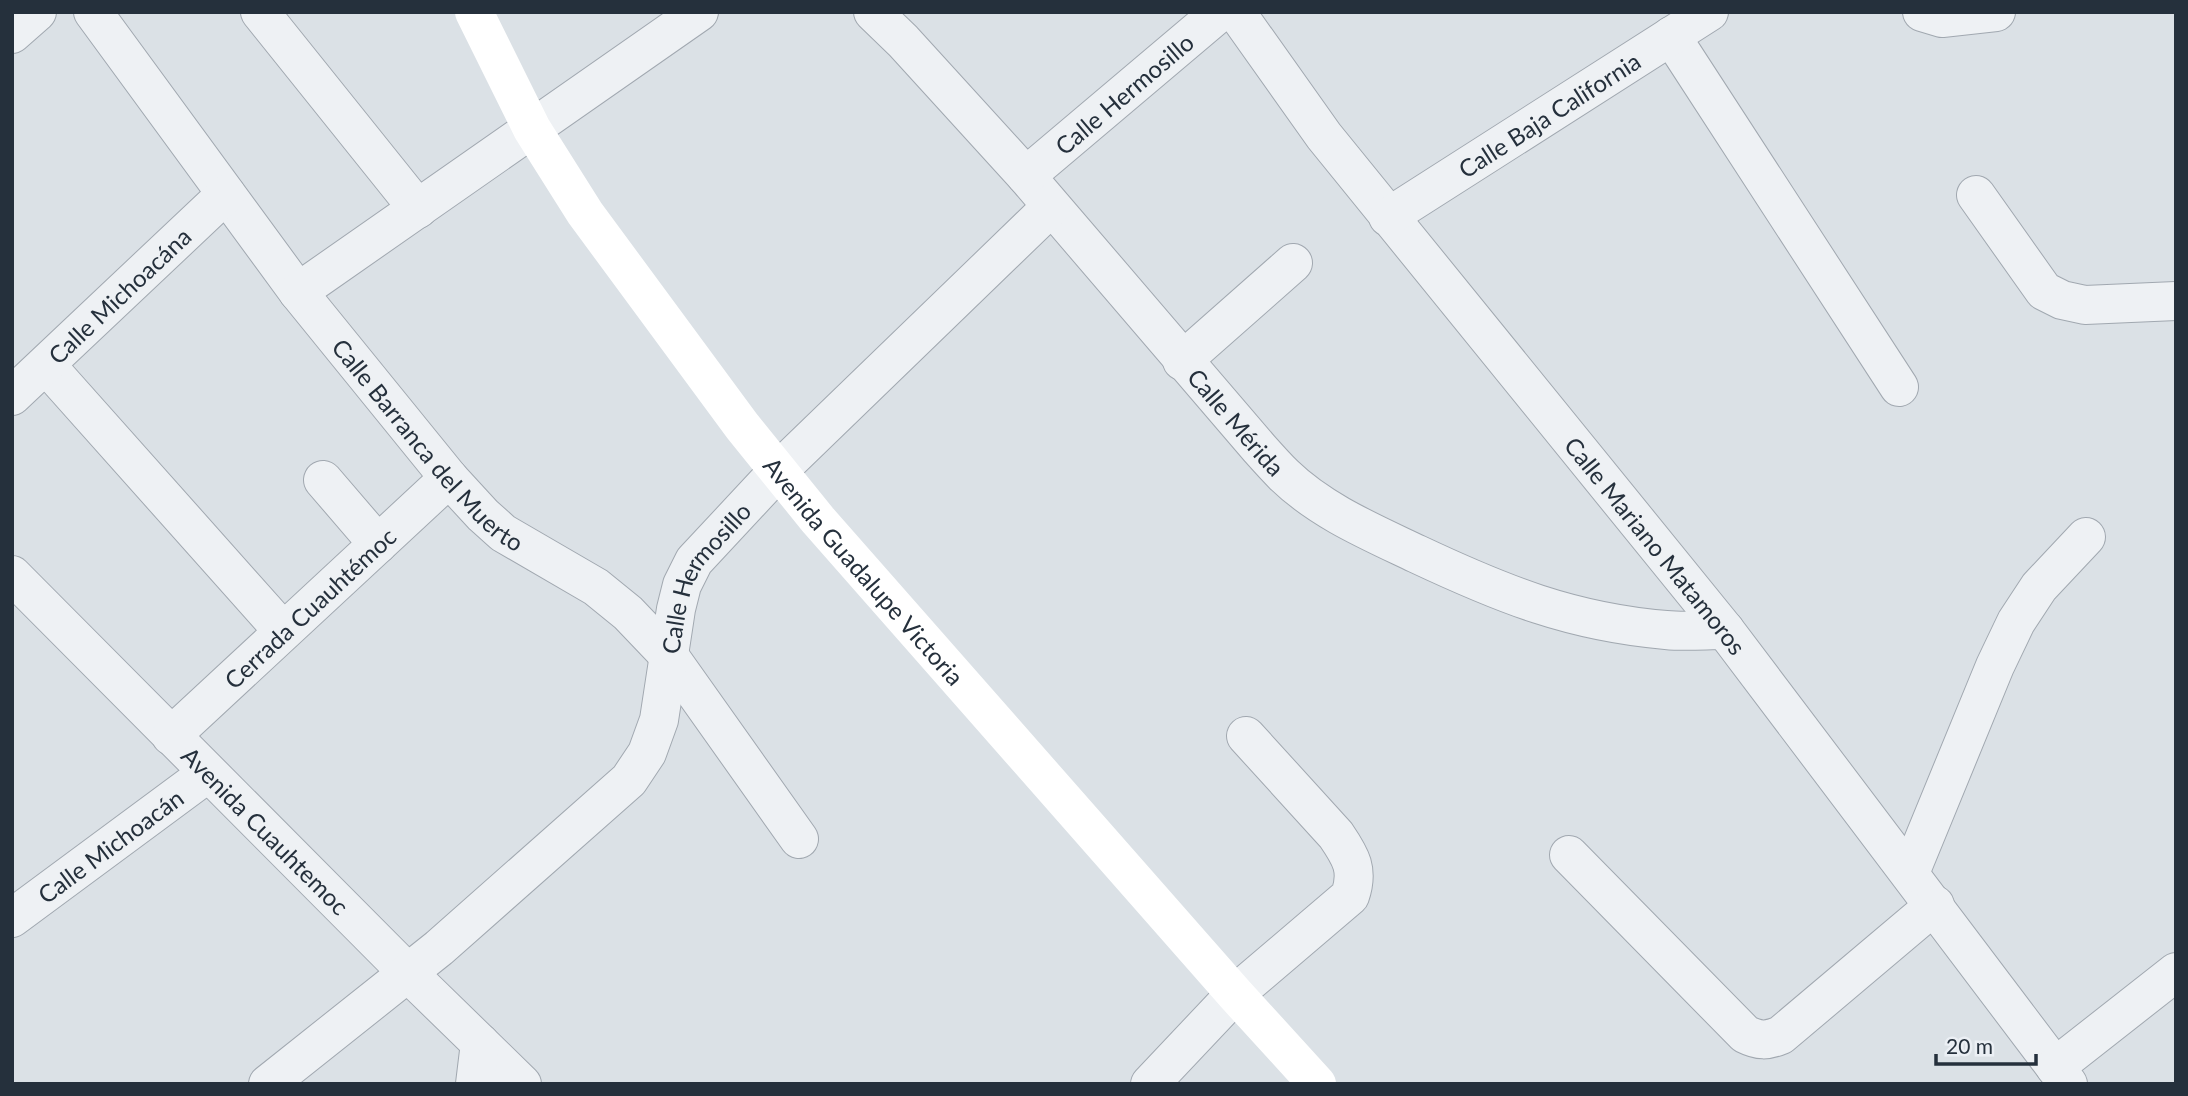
<svg xmlns="http://www.w3.org/2000/svg" width="2188" height="1096" viewBox="0 0 2188 1096" font-family="Lato,sans-serif">
<rect width="100%" height="100%" fill="#dbe1e6"/>
<g fill="none" stroke-linecap="round" stroke-linejoin="round">
<g stroke="#a1a8b0" stroke-width="40">
<g id="minor">
<path id="s1" d="M93 12 298 292 449 478 483 515 503 533 596 587 628 613 670 657 799 839"/>
<path d="M260 12 418 209"/>
<path id="s2" d="M873 12 903 41 1026 176 1259 448C1267 457 1275 466 1284 475 1321 511 1371 532 1417 554 1502 594 1571 622 1666 630 1685 632 1706 630 1725 630"/>
<path id="s3" d="M1236 12 1324 136 1725 630 2068 1084"/>
<path d="M1922 12 1942 18 1996 12"/>
<path d="M12 34 37 12"/>
<path d="M1671 36 1899 387"/>
<path id="s4" d="M1026 176 1220 12"/>
<path d="M1976 195 2044 291 2062 300 2085 305 2176 301"/>
<path id="s5" d="M1388 217 1709 12"/>
<path d="M298 292 699 12"/>
<path d="M1182 361 1293 263"/>
<path d="M46 365 283 631"/>
<path id="s6" d="M12 396 226 194"/>
<path d="M323 480 378 544"/>
<path id="s7" d="M12 575 407 972 522 1084"/>
<path id="s8" d="M171 736 449 478"/>
<path d="M1569 855 1745 1034C1759 1041 1767 1041 1781 1035L1935 905"/>
<path d="M1910 873 1995 666 2016 622 2039 587 2086 537"/>
<path id="s9" d="M12 918 208 773"/>
<path d="M2055 1067 2176 972"/>
<path id="s10" d="M268 1084 439 948 629 780 647 753 659 720 676 609 682 585 694 561 777 472 1051 207"/>
<path d="M475 1084 480 1043"/>
<path d="M1150 1084 1235 994 1350 896C1359 870 1351 857 1336 835L1246 736"/>
</g>
</g>
<use href="#minor" stroke="#eef1f4" stroke-width="38"/>
<path stroke="#fff" stroke-width="38" id="s11" d="M474 12 532 129 585 213 742 426 818 520 1235 994 1317 1084"/>
</g>
<g text-anchor="middle" dominant-baseline="central" stroke-width="5" stroke-linejoin="round" paint-order="stroke">
<g font-size="24" fill="#25303c" stroke="#ebeff4">
<text stroke="none"><textPath href="#s4" startOffset="128">Calle Hermosillo</textPath></text>
<text stroke="none"><textPath href="#s5" startOffset="191">Calle Baja California</textPath></text>
<text stroke="none"><textPath href="#s6" startOffset="147">Calle Michoacána</textPath></text>
<text stroke="none"><textPath href="#s2" startOffset="548">Calle Mérida</textPath></text>
<text stroke="none"><textPath href="#s1" startOffset="548">Calle Barranca del Muerto</textPath></text>
<text stroke="none"><textPath href="#s3" startOffset="679">Calle Mariano Matamoros</textPath></text>
<text stroke="none"><textPath href="#s11" startOffset="684">Avenida Guadalupe Victoria</textPath></text>
<text stroke="none"><textPath href="#s10" startOffset="693">Calle Hermosillo</textPath></text>
<text stroke="none"><textPath href="#s8" startOffset="189">Cerrada Cuauhtémoc</textPath></text>
<text stroke="none"><textPath href="#s7" startOffset="360">Avenida Cuauhtemoc</textPath></text>
<text stroke="none"><textPath href="#s9" startOffset="122">Calle Michoacán</textPath></text>
</g>
</g>
<rect width="2188" height="1096" fill="none" stroke="#25303c" stroke-width="28"/>
<path d="M1936 1054v10h100v-10" fill="none" stroke="#25303c" stroke-width="3.5"/>
<text x="1946" y="1054" font-size="21" fill="#25303c" stroke="#ebeff4" stroke-width="5" paint-order="stroke">20 m</text>
</svg>
